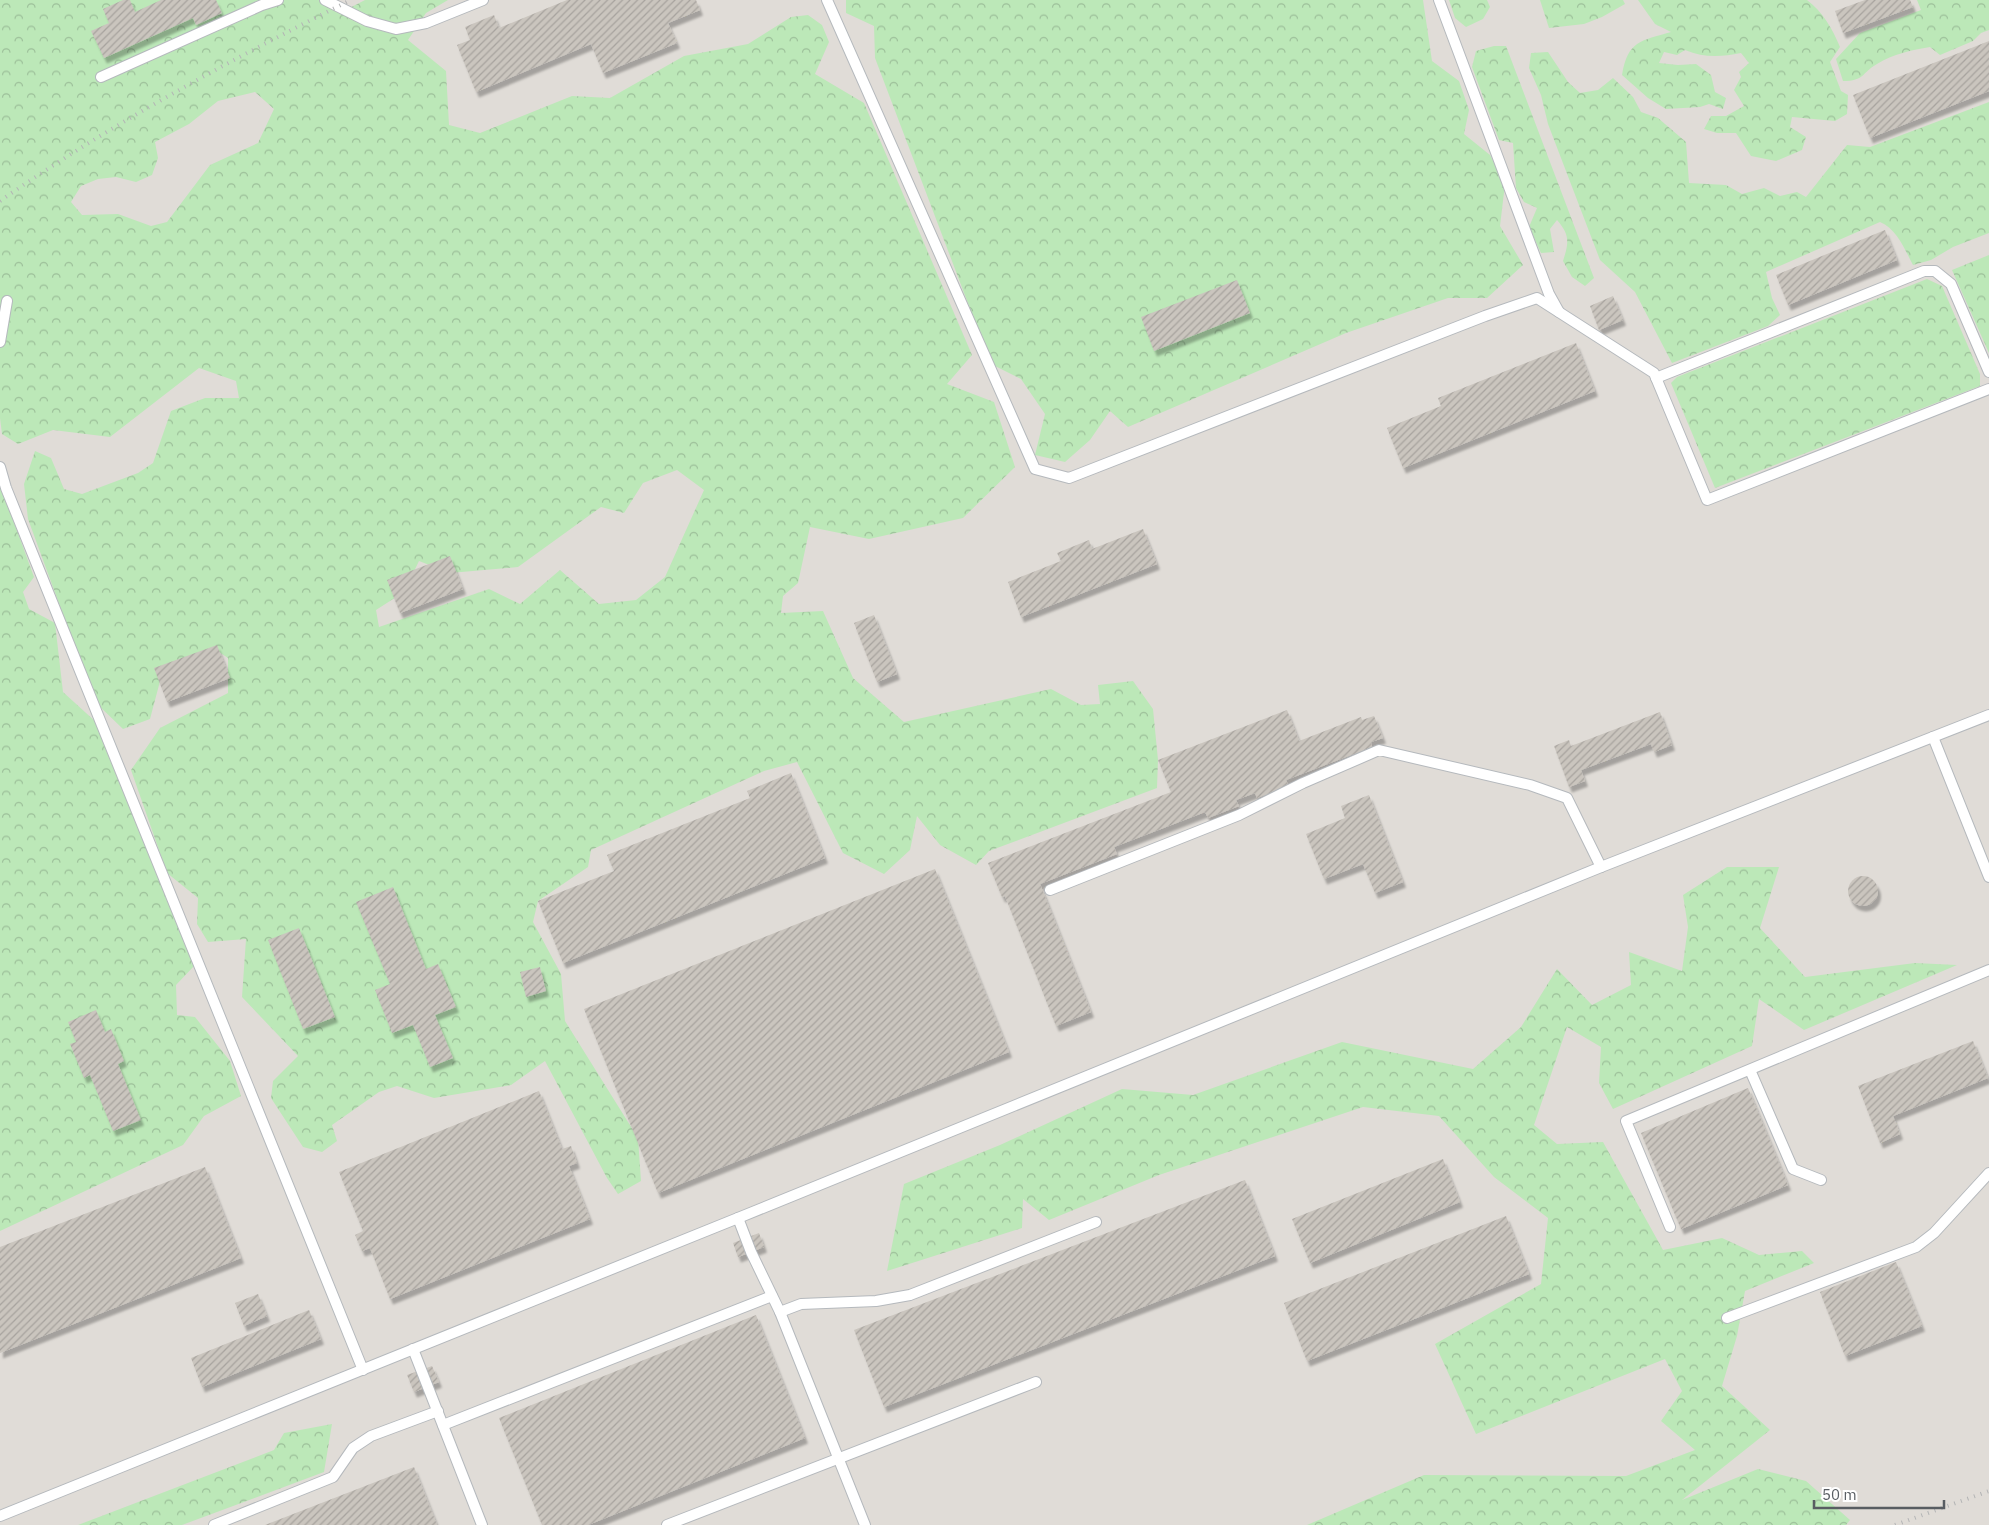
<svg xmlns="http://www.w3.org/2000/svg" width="1989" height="1525" viewBox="0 0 1989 1525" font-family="'IBM Plex Sans',sans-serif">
<defs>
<pattern id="forest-crowns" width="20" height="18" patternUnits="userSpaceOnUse" patternTransform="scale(1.25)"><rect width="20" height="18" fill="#bce8b8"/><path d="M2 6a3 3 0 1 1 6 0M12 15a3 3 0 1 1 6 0" fill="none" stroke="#9cbf99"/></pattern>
<pattern id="building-hatch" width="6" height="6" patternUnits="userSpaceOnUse" patternTransform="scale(1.25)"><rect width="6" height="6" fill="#cac5be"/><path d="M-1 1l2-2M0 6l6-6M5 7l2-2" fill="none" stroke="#a7a39e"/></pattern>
<filter id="shadow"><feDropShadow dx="3" dy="5.5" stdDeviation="1" flood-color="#0004"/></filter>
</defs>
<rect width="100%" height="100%" fill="#ede9df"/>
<rect fill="#e0dcd7" x="0" y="0" width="1989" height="1525"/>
<g fill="url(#forest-crowns)" fill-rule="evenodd">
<path d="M0 0H335L340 13 365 0H448L426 13 408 40 446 71 449 125 480 133 572 96 610 98 684 56 748 44 791 17 808 15 822 25 829 42 815 74 864 103 972 355 947 384 994 402 1015 467 963 518 869 539 810 527 798 583 783 596 781 613 823 611 853 678 904 722 1051 689 1081 705 1100 704 1098 685 1133 681 1153 709 1158 760 1157 788 989 851 976 865 940 845 917 816 910 850 884 874 843 853 797 762 764 771 591 850 588 867 538 901 533 922 561 974 565 1021 638 1138 641 1181 618 1194 607 1178 545 1061 511 1085 434 1098 397 1086 379 1092 332 1125 337 1141 322 1152 303 1147 271 1098 273 1081 298 1056 242 997 246 939 208 942 197 924 198 898 167 873 131 770 160 728 228 693V658L213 648 163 670 150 719 123 729 95 702 28 519 24 484 35 451 51 458 64 489 82 494 138 473 153 463 171 411 205 398H239L236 381 199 368 110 437 53 430 18 444 2 434 0 418ZM255 92 274 109 258 143 210 165 167 222 151 226 118 214 82 215 71 202 81 186 98 179 116 177 136 182 152 175 158 158 155 142 189 124 218 101ZM677 470 704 490 665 577 636 600 599 604 560 570 520 604 489 589 379 627 376 610 404 592 419 561 450 573 518 567 601 507 624 513 643 483Z"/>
<path d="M846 0H1423L1432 61 1459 81 1469 110 1464 134 1490 155 1505 184 1500 226 1523 265 1487 298H1448L1346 333 1128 427 1110 411 1090 440 1065 462 1035 455 1045 414 1021 379 991 364 875 58 874 26 846 13Z"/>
<path d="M1449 0H1487L1490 7 1483 19 1466 27 1455 18Z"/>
<path d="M1540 0H1623L1625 4 1602 17 1584 24 1549 28Z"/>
<path d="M1638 0H1807C1823 12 1832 28 1840 47L1830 62 1841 91 1848 95 1847 114 1835 121 1792 117 1790 127 1806 137 1802 150 1776 161 1751 156 1736 133H1717L1704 129 1711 116H1726L1744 106 1734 90 1741 77 1739 72 1749 63 1741 53C1721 57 1704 58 1685 50L1677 55 1664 52 1659 63 1678 65 1696 64 1711 75 1715 92 1726 98 1723 109 1709 104 1700 107 1666 109 1648 98 1622 75C1628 40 1641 41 1671 32L1655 24Z"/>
<path d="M1917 0H1989V30L1981 33 1973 41 1940 55 1930 47C1912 50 1893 54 1877 64 1861 73 1865 81 1843 81L1836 59 1860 33 1921 10Z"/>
<path d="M1494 46H1506L1594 278 1585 286 1572 277 1563 261C1569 242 1570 235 1557 220L1550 229 1554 252 1541 253 1529 227 1537 208 1524 202 1516 188 1513 143 1499 140 1472 67 1476 51Z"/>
<path d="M1548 52 1568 82 1580 93 1598 90 1613 78 1633 97 1641 112 1658 118 1686 142 1689 183 1726 185 1742 194 1764 188 1780 196 1797 192 1806 197 1847 145 1870 147 1989 102V233L1953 247 1931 260 1913 265C1905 250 1897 229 1880 222L1766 272 1772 298 1780 315 1768 326 1672 363 1635 292 1600 260 1548 124 1541 95 1529 68 1531 53Z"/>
<path d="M1989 255V353L1952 270Z"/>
<path d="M1927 279 1942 286 1980 374V386L1715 488 1671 383 1677 377Z"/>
<path d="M0 484 34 577 23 592 29 609 55 623 63 692 108 733 195 965 176 985 177 1015 195 1017 230 1061 241 1096 204 1116 183 1145 0 1231Z"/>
<path d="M1727 867H1779L1760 928 1805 977 1915 963 1957 965 1804 1030 1759 999 1752 1046 1613 1109 1599 1083 1601 1047 1567 1027 1534 1125 1557 1144 1603 1142 1663 1250 1722 1238 1759 1255 1802 1251 1814 1263 1745 1291 1737 1336 1722 1386 1770 1430 1682 1500 1758 1469 1806 1481 1850 1520 1846 1525H1307L1424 1475 1626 1476 1695 1450 1661 1421 1682 1391 1665 1359 1476 1434 1435 1344 1541 1284 1548 1218 1494 1177 1439 1116 1363 1107 1159 1175 1049 1220 1023 1199 1022 1228 887 1271 904 1184 1000 1145 1122 1089 1193 1095 1342 1042 1473 1069 1521 1027 1557 969 1592 1005 1631 985 1629 952 1682 971 1688 927 1683 895Z"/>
<path d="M332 1424 324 1472 182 1525H78L274 1450 284 1433Z"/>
</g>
<g fill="url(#building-hatch)" filter="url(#shadow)">
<path d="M123 0H130L135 12 161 0H216L222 13 196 25 193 18 104 58 91 31 109 23 103 9Z"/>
<path d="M567 0H696L700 10 668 23 677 43 603 73 591 44 476 92 457 45 470 40 465 27 494 15 499 28Z"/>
<path d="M1865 0H1910L1913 7 1843 33 1835 11Z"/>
<path d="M1989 41V91L1870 138 1853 95Z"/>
<path d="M1885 230 1897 260 1788 305 1776 275Z"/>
<path d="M1237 280 1250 313 1154 351 1141 317Z"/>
<path d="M1613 296 1623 320 1599 330 1590 306Z"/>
<path d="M1576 343 1595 391 1403 468 1387 428 1441 406 1438 398Z"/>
<path d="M1143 529 1157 564 1021 617 1008 582 1061 561 1057 553 1089 540 1092 549Z"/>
<path d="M450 556 463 589 400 613 387 580Z"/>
<path d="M874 615 897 674 877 682 854 623Z"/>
<path d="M217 645 230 678 167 702 154 668Z"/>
<path d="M1287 710 1299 741 1361 717 1362 720 1374 716 1383 738 1371 742 1372 747 1286 780 1289 786 1257 798 1255 793 1236 800 1239 806 1208 818 1205 812 1114 847 1117 854 1040 884 1091 1012 1056 1026 1005 896 1002 897 988 863 1171 792 1158 760Z"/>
<path d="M1660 712 1672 745 1654 752 1651 744 1581 770 1585 781 1569 787 1554 746 1569 740 1571 746Z"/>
<path d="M791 773 825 858 563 963 538 901 614 871 607 855 750 798 747 791Z"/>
<path d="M1369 795 1403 882 1375 893 1363 864 1324 879 1306 834 1345 818 1341 806Z"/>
<path d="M935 869 1009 1052 658 1193 584 1009Z"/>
<circle cx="1863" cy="891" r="15"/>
<path d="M393 887 426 969 438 964 456 1007 435 1015 453 1058 430 1067 413 1025 392 1033 375 990 390 984 356 902Z"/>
<path d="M299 928 335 1017 303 1029 268 940Z"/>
<path d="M540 967 546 991 526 997 520 972Z"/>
<path d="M96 1010 105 1032 111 1029 124 1061 118 1064 141 1120 113 1131 90 1075 84 1078 70 1044 76 1042 68 1022Z"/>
<path d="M1973 1041 1988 1078 1893 1116 1900 1134 1880 1143 1858 1086Z"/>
<path d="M1748 1088 1788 1185 1681 1229 1641 1133Z"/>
<path d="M539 1091 562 1149 571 1146 577 1163 569 1166 590 1219 390 1299 370 1248 362 1251 355 1235 363 1231 339 1172Z"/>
<path d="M1443 1159 1460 1202 1310 1263 1292 1219Z"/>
<path d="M205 1167 241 1258 0 1353V1247Z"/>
<path d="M1245 1180 1275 1256 884 1407 854 1330Z"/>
<path d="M1506 1216 1529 1274 1307 1361 1284 1303Z"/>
<path d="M759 1233 764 1247 738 1257 733 1243Z"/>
<path d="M1896 1262 1922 1326 1845 1356 1820 1292Z"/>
<path d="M258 1294 267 1316 244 1326 235 1303Z"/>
<path d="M309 1310 321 1339 202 1387 191 1358Z"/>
<path d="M756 1315 805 1438 588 1525H542L499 1418Z"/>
<path d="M432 1366 439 1382 414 1392 407 1375Z"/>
<path d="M414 1467 437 1525H265Z"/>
</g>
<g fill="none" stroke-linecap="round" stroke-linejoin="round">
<g stroke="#b5b9bd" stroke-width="12">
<g id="service">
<path d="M325 0 367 21 396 29 426 23 483 0"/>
<path d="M827 0 1035 469 1069 478 1485 316 1537 298 1654 373 1707 500 1989 389"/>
<path d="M1439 0 1549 294 1559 312"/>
<path d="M101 77 262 5 278 0"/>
<path d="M0 342 7 301"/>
<path d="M1656 378 1924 271H1935L1951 284 1989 372"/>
<path d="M0 467 6 488 363 1370"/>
<path d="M1933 737 1989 877"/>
<path d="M1050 890 1239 815 1303 783 1379 750 1530 785 1567 798 1601 867"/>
<path d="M1750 1070 1793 1169 1821 1180"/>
<path d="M738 1218 751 1252 780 1312 865 1525"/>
<path d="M1670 1227 1626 1121 1989 970"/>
<path d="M780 1312 801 1304 876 1301 910 1295 1096 1222"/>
<path d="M1727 1318 1916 1247 1934 1233 1989 1173"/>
<path d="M413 1349 482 1525"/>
<path d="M443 1425 772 1296"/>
<path d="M0 1516 738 1218 1601 867 1989 715"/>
<path d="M214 1525 333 1477 353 1448 371 1436 438 1411"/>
<path d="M667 1525 1036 1382"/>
</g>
</g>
<use href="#service" stroke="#fff" stroke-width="10"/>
<g stroke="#b3b4b5" stroke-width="4" stroke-dasharray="1 6" stroke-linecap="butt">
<path d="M0 201C111 124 230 60 351 0"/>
<path d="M1895 1525 1989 1491"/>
</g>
</g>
<path d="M1814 1500v8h130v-8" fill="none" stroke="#585d62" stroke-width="2.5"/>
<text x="1822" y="1500" font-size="15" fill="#585d62" stroke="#ffffff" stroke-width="4" paint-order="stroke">50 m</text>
</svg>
